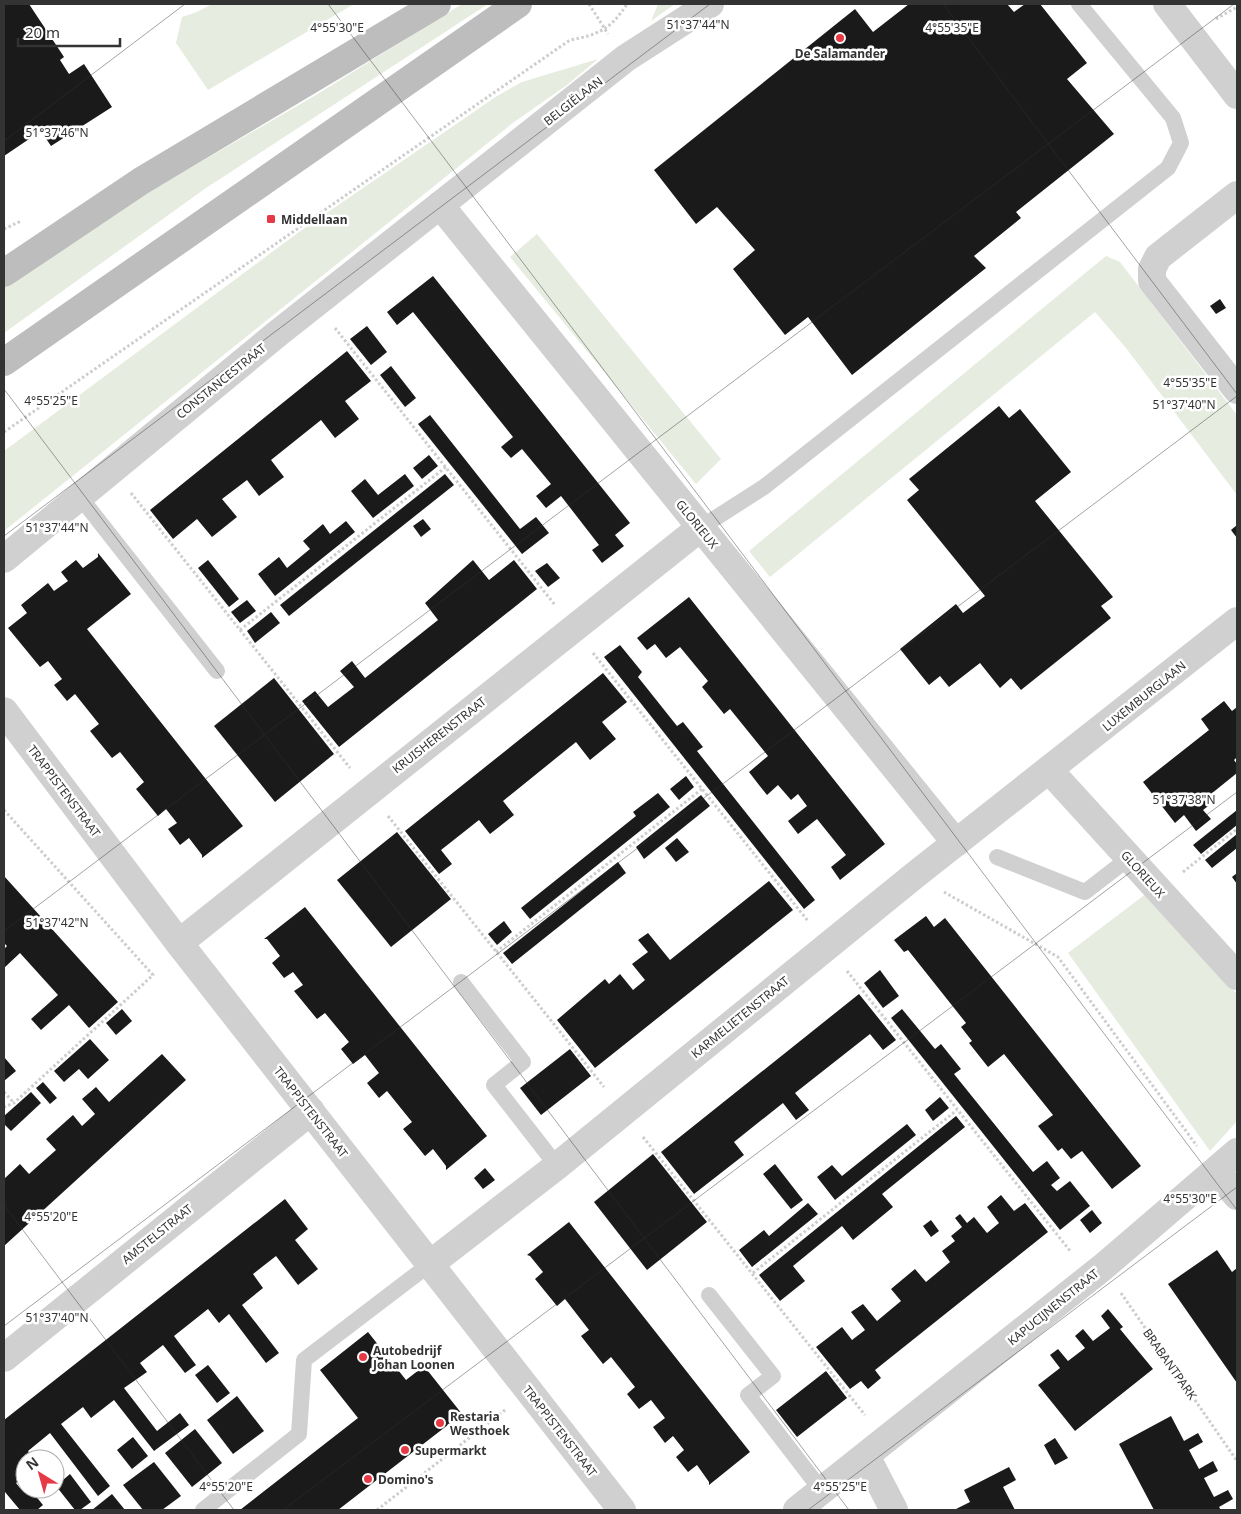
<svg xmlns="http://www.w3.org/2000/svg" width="1241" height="1514" viewBox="0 0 1241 1514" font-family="'Noto Sans',sans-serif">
<rect width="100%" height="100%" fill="#fff"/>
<g fill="#e6ecdf">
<path d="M212 4H354L208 90 176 43 182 17 197 12Z"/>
<path d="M462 4H488L206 188 4 333V282L149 192 316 95Z"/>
<path d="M658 4H675L651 21Z"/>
<path d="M598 59 567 85 514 122 4 531V451L299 232 497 96 522 82Z"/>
<path d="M537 234 721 459 696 484 510 257Z"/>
<path d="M1106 256 1120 262 1237 415V495L1126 348 1095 312 770 577 749 551Z"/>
<path d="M1147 893 1237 994V1121L1210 1151 1068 953Z"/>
</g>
<g fill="#1a1a1a">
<path d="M4 4H29L64 57 60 60 69 74 84 64 112 107 51 146 41 131 4 156Z"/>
<path d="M909 4H1007L1014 12 1025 4H1040L1087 63 1067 79 1114 134 1016 212 1021 218 974 256 986 268 852 375 808 317 785 335 733 269 755 250 717 207 696 224 654 170 855 9 873 32Z"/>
<path d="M433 276 630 523 615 535 624 546 602 563 592 550 599 545 561 496 546 508 536 496 551 484 522 449 511 458 501 447 513 437 413 312 397 325 387 312Z"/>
<path d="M1220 299 1226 308 1216 314 1210 306Z"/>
<path d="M367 326 387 352 371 365 350 339Z"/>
<path d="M347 351 371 381 345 401 359 419 335 438 321 420 271 460 284 477 259 496 247 480 222 499 237 517 212 537 197 519 173 539 150 510Z"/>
<path d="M391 366 416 398 405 407 380 375Z"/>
<path d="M999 406 1009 418 1020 409 1071 472 1035 501 1113 597 1101 606 1111 618 1021 690 1011 678 1000 688 980 663 949 687 940 676 929 685 900 649 956 604 963 613 985 596 907 500 919 490 909 479Z"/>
<path d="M430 415 520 529 536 517 549 533 522 554 418 424Z"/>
<path d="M429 455 438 466 422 479 413 468Z"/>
<path d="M405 474 414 486 373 518 351 491 365 479 378 495Z"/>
<path d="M445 474 454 485 289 616 280 605Z"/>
<path d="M423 519 431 529 421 537 413 526Z"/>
<path d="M346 521 355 532 275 596 258 574 279 557 287 568 310 549 303 541 323 524 330 534Z"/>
<path d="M1237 525V538L1231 530Z"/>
<path d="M98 553 131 594 87 629 243 826 202 858V855L189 838 180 845 168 829 177 823 166 809 158 816 136 789 144 782 120 752 112 758 90 731 99 724 75 694 67 701 54 685 62 679 48 661 40 667 8 628 27 613 21 605 48 583 54 591 68 581 61 572 76 560 83 568 98 557Z"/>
<path d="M208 560 239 599 229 607 198 568Z"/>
<path d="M473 560 489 580 514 560 537 589 339 747 302 701 315 691 328 707 354 687 340 671 352 661 365 678 438 620 425 603Z"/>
<path d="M547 563 560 578 548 587 535 571Z"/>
<path d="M689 597 885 844 840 880 831 867 846 855 817 819 798 834 788 821 807 806 798 794 791 800 778 785 767 795 759 785 749 772 768 756 730 709 724 714 702 687 708 681 680 647 666 658 655 644 647 650 637 638Z"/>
<path d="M247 600 256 611 240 623 231 612Z"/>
<path d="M271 612 280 623 255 643 247 631Z"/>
<path d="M620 645 642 672 638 677 677 726 683 722 703 747 697 751 815 900 804 909 604 657Z"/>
<path d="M603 673 627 702 602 722 616 739 590 760 576 742 503 801 514 815 490 834 479 820 441 850 452 864 439 874 405 831Z"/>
<path d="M274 678 334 754 275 802 214 726Z"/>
<path d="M1224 701 1232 711 1237 707V757L1234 760 1237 764V773L1211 794 1216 800 1203 810 1211 819 1196 831 1184 815 1175 823 1143 782 1209 730 1201 719Z"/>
<path d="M686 776 694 787 679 800 670 789Z"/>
<path d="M658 793 670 807 530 919 521 908 636 816 633 812Z"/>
<path d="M701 795 710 806 644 859 636 847Z"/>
<path d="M1237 810V825L1201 854 1193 845Z"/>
<path d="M397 832 451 899 391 947 337 880Z"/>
<path d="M1237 834V848L1212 868 1205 860Z"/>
<path d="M677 838 689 852 676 862 665 848Z"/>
<path d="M618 862 626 873 512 964 503 953Z"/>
<path d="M1237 873V884L1232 877Z"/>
<path d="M4 876 118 1002 89 1028 69 1005 41 1030 31 1019 58 995 20 953 4 968V949L7 946 4 943Z"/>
<path d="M769 881 793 910 595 1068 557 1020 605 979 609 984 620 974 633 990 645 980 632 964 648 952 638 940 648 933 670 960Z"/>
<path d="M305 907 487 1136 446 1170V1166L433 1149 425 1156 403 1129 412 1122 387 1091 379 1098 367 1083 379 1073 365 1055 353 1064 341 1049 349 1042 325 1013 317 1019 294 991 303 985 293 972 284 978 272 963 280 956 267 939H264Z"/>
<path d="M926 916 934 927 945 918 1141 1166 1112 1189 1082 1151 1071 1159 1062 1148 1058 1151 1038 1126 1053 1115 1004 1054 988 1067 969 1043 972 1041 961 1027 966 1023 908 950 904 952 894 940Z"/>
<path d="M504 921 512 932 497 945 488 934Z"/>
<path d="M880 970 899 996 883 1008 864 983Z"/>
<path d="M859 994 896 1040 883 1050 870 1034 795 1093 809 1110 796 1120 783 1103 734 1142 744 1155 694 1194 661 1152Z"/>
<path d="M122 1009 132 1021 116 1035 106 1023Z"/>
<path d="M902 1009 935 1049 941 1044 961 1069 954 1074 1033 1172 1047 1161 1060 1178 1051 1185 1057 1191 1070 1181 1090 1206 1060 1230 891 1018Z"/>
<path d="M90 1039 109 1060 88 1079 79 1069 64 1082 54 1071Z"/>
<path d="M570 1049 591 1076 541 1115 520 1088Z"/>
<path d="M162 1054 186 1080 4 1246V1179L20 1164 29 1174 56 1150 46 1139 73 1115 82 1126 95 1114 82 1099 96 1087 109 1102Z"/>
<path d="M4 1057 16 1071 4 1081Z"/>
<path d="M43 1082 57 1098 50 1104 36 1088Z"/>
<path d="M31 1092 41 1103 11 1131 4 1124V1116Z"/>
<path d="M940 1097 949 1108 933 1121 925 1110Z"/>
<path d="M956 1116 965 1127 882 1194 893 1207 853 1240 842 1226 793 1266 805 1281 780 1301 759 1275Z"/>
<path d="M907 1124 916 1135 835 1200 817 1177 832 1165 842 1176Z"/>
<path d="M653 1154 707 1222 647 1270 594 1202Z"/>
<path d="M775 1164 803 1200 791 1209 763 1174Z"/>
<path d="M485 1168 495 1180 483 1189 474 1178Z"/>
<path d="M1001 1195 1014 1211 1025 1203 1048 1232 875 1370 881 1378 868 1389 861 1381 850 1389 816 1347 842 1327 852 1340 865 1330 851 1312 863 1304 877 1321 901 1301 891 1289 915 1269 926 1282 950 1262 942 1251 955 1241 951 1236 962 1227 955 1218 960 1214 967 1223 974 1217 987 1233 999 1223 987 1207Z"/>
<path d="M285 1199 308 1229 295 1240 318 1269 298 1285 276 1256 253 1274 263 1288 242 1305 279 1353 266 1363 229 1314 219 1323 208 1309 174 1336 196 1365 185 1373 163 1345 140 1363 147 1372 124 1388 157 1431 180 1413 189 1425 154 1451 114 1400 91 1418 83 1407 61 1424 110 1486 98 1496 50 1433 28 1451 34 1459H25V1476L16 1483 20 1488 25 1484V1489H30L43 1505 37 1510H20L5 1492 4 1493V1420Z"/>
<path d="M808 1203 818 1214 752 1267 739 1250 764 1230 769 1236Z"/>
<path d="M1092 1210 1102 1223 1090 1233 1080 1220Z"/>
<path d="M931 1220 939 1231 931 1237 923 1226Z"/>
<path d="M569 1222 750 1452 709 1485V1482L697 1465 688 1472 676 1457 684 1450 673 1436 665 1443 653 1427 665 1418 651 1400 639 1409 627 1394 635 1387 611 1357 603 1364 581 1336 589 1330 565 1299 557 1306 535 1279 543 1272 530 1256 527 1255Z"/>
<path d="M1217 1250 1232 1272 1237 1268V1383L1168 1284Z"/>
<path d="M1108 1309 1123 1327 1120 1329 1153 1369 1075 1431 1038 1385 1060 1368 1050 1355 1058 1349 1068 1361 1085 1348 1075 1336 1083 1329 1093 1341 1110 1328 1101 1316Z"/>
<path d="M368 1332 406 1380 424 1366 462 1414 338 1510H240L358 1418 320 1370Z"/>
<path d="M208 1365 230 1393 217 1403 195 1375Z"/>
<path d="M826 1371 847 1398 797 1437 776 1410Z"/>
<path d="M237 1396 264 1431 233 1454 207 1420Z"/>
<path d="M1171 1416 1184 1441 1198 1433 1203 1442 1189 1450 1199 1469 1213 1461 1218 1471 1204 1478 1214 1497 1228 1490 1233 1499 1219 1507 1221 1510H1154L1135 1474 1119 1444Z"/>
<path d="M195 1429 222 1463 192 1487 165 1453Z"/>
<path d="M133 1437 148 1456 132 1469 117 1450Z"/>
<path d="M1055 1438 1068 1458 1055 1465 1044 1445Z"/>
<path d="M154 1462 181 1496 162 1510H143L123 1485Z"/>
<path d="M1009 1467 1016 1480 1003 1487 1015 1510H954L970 1502 964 1490Z"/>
<path d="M70 1474 91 1502 80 1510H75L56 1486Z"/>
<path d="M112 1494 125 1510H92Z"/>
</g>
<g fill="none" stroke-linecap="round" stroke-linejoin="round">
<g stroke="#cdcdcd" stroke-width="3" stroke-dasharray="2.5 2.5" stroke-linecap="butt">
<path d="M589 4 608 34"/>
<path d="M1216 19 1237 7"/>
<path d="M4 229 21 221"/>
<path d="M335 328 555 605"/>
<path d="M4 432 570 40C598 35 611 29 627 4"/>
<path d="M131 493 350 768"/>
<path d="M240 630 446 467"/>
<path d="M593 653 808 921"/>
<path d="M4 810 153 975 14 1103 4 1107"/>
<path d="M388 816 604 1087"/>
<path d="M1183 872 1237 829"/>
<path d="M944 892 1058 957 1197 1146"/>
<path d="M496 952 702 789"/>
<path d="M847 971 1071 1252"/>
<path d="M4 1092 14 1103"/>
<path d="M643 1137 865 1415"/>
<path d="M753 1273 957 1110"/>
<path d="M1121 1293 1237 1461"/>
<path d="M377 1510 505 1410"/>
</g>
<g stroke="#d0d0d0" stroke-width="16">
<path d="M80 497 217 671"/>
<path d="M700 528 764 487 1168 168 1181 143 1173 118 1079 4"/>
<path d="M997 857 1085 892 1129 858"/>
<path d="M461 982 523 1062 494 1085 557 1166"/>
<path d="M709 1295 773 1376 748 1395 822 1491"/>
<path d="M203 1510 299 1434 304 1360 430 1264"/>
</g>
<g stroke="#d0d0d0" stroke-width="28">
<path d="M1167 4 1237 95"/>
<path d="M1237 195 1158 257 1152 269V281L1237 390"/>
<path d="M440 205 956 843"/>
<path d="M4 559 277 334 626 58 710 4"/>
<path d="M4 711 179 943 622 1510"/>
<path d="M1050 771 1237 976"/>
<path d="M179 943 700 528"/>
<path d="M1216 1171 1237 1196"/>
<path d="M430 1264 557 1166 915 875 1237 621"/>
<path d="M4 1358 311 1111"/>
<path d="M866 1456 894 1510"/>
<path d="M797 1510 1103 1267 1237 1152"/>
</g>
<g stroke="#bdbdbd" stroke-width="28">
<path d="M4 273 141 181 437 4"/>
<path d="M4 362 518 4"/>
</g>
</g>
<path fill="none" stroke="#333" stroke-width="1" stroke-opacity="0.45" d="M328 4 1237 1210M943 4 1237 394M4 141 185 4M4 389 849 1510M4 536 710 4M4 931 1234 4M4 1205 234 1510M4 1326 1237 396M283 1510 1237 792M808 1510 1237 1187"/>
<g fill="#e63946" stroke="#fff" stroke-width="2">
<circle cx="840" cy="38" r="5"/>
<rect x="266" y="214" width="10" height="10" rx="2.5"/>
<circle cx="363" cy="1357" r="5"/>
<circle cx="440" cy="1423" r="5"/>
<circle cx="405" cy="1450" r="5"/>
<circle cx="368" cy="1479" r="5"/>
</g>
<g text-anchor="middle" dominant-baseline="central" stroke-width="5" stroke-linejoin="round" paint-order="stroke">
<g font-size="12" font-weight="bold" fill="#333" stroke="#fff" text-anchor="start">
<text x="840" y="53" text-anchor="middle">De Salamander</text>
<text x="281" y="219">Middellaan</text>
<text x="373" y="1350">Autobedrijf<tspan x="373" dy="14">Johan Loonen</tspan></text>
<text x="450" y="1416">Restaria<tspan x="450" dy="14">Westhoek</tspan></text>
<text x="415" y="1450">Supermarkt</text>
<text x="378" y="1479">Domino's</text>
</g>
<g font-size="12" fill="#333" stroke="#fff">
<text transform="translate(573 101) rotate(-38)">BELGIËLAAN</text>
<text transform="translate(221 381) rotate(-39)">CONSTANCESTRAAT</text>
<text transform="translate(697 524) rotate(51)">GLORIEUX</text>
<text transform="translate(1144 696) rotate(-39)">LUXEMBURGLAAN</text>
<text transform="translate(439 735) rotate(-38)">KRUISHERENSTRAAT</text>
<text transform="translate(64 791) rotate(53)">TRAPPISTENSTRAAT</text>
<text transform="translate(1143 874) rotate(48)">GLORIEUX</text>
<text transform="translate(740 1017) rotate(-39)">KARMELIETENSTRAAT</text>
<text transform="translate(311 1112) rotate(52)">TRAPPISTENSTRAAT</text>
<text transform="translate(157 1234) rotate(-39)">AMSTELSTRAAT</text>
<text transform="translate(1053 1307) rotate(-39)">KAPUCIJNENSTRAAT</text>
<text transform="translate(1170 1364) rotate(55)">BRABANTPARK</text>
<text transform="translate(560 1431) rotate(52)">TRAPPISTENSTRAAT</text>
</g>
</g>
<g font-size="12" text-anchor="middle" fill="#333" stroke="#fff" stroke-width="5" stroke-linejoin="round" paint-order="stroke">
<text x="698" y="29">51°37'44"N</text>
<text x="337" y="32">4°55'30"E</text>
<text x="952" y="32">4°55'35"E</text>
<text x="57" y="137">51°37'46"N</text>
<text x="1190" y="387">4°55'35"E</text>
<text x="51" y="405">4°55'25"E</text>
<text x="1184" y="409">51°37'40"N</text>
<text x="57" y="532">51°37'44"N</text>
<text x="1184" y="804">51°37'38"N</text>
<text x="57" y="927">51°37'42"N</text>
<text x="1190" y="1203">4°55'30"E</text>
<text x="51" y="1221">4°55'20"E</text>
<text x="57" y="1322">51°37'40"N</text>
<text x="226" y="1491">4°55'20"E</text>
<text x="840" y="1491">4°55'25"E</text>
</g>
<rect width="1241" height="1514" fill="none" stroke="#333333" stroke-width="10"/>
<g transform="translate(40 1474) rotate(323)"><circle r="24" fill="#ffffff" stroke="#adadad"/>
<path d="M0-4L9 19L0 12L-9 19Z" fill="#e63946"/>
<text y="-8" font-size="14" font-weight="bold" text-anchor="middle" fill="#333333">N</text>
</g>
<path d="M18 38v8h102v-8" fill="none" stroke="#333333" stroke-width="2.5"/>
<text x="25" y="38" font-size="15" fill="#333333" stroke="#ffffff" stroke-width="4" paint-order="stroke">20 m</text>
</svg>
